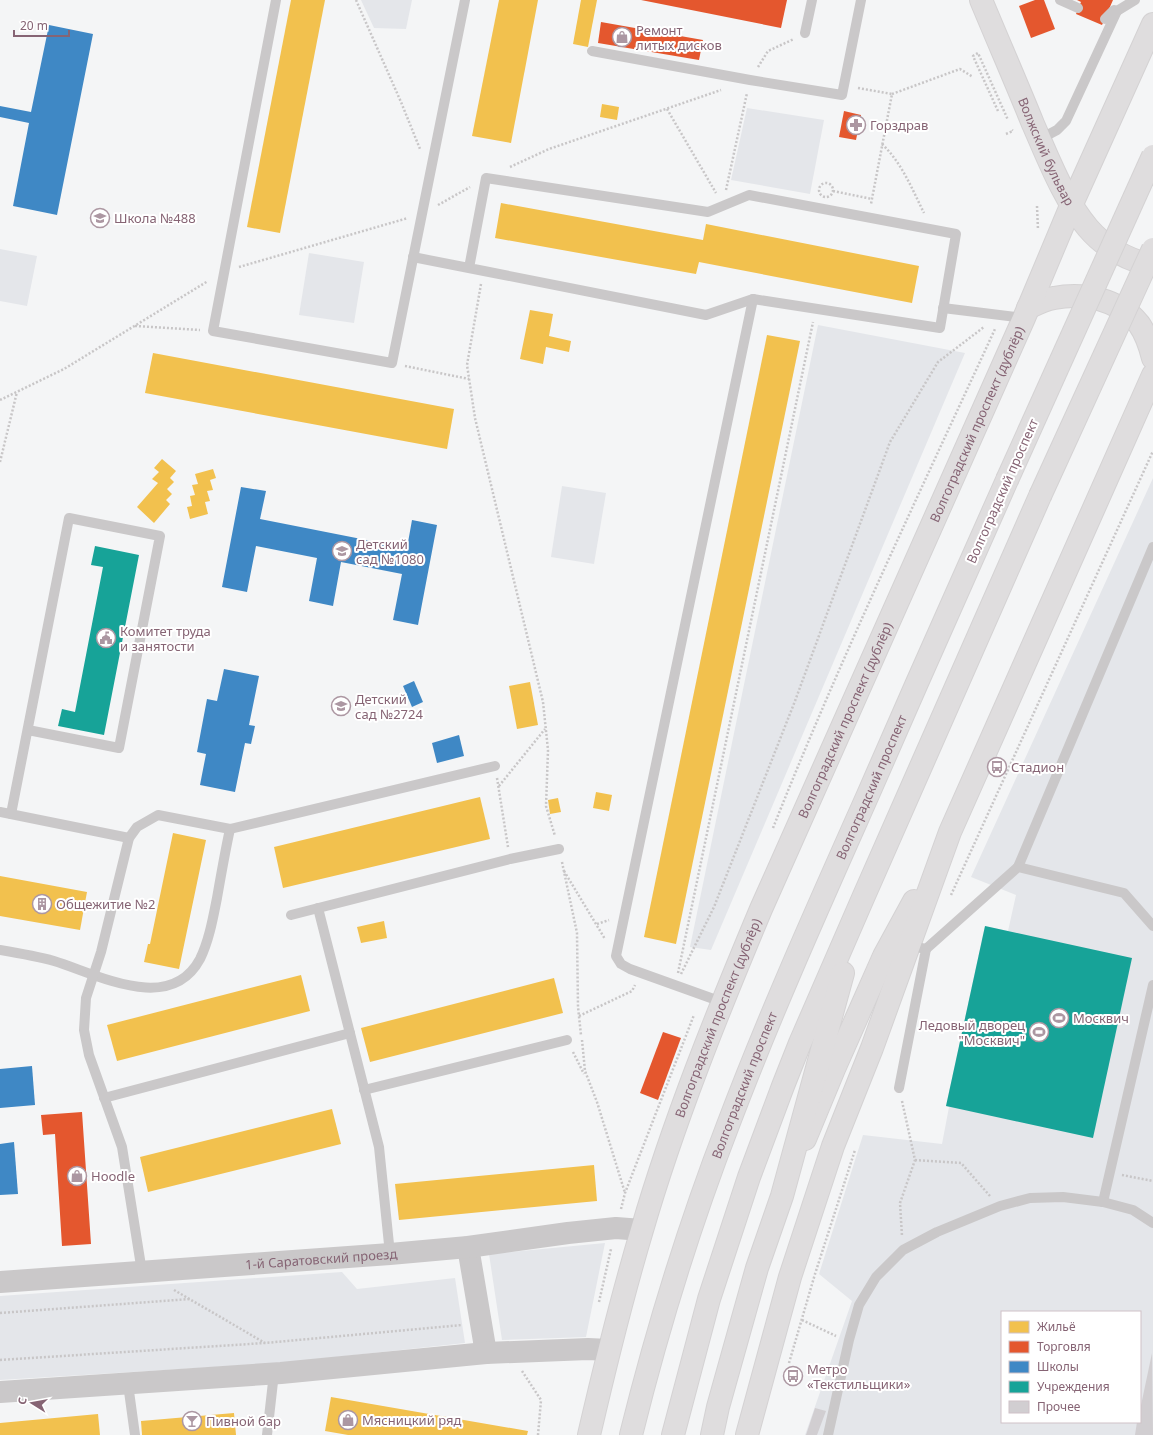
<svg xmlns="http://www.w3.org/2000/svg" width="1153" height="1435" viewBox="0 0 1153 1435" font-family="'Noto Sans',sans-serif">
<rect width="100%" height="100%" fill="#f4f5f6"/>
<g fill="#e4e6ea" fill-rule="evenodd">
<path d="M361 0H412L406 29 374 28Z"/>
<path d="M747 108 824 120 810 194 731 180Z"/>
<path d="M0 249 37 256 27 306 0 301Z"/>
<path d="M309 253 364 262 354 323 299 315Z"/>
<path d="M818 325 965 353 711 950 690 947Z"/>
<path d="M1153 478V1435H805L852 1301 819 1274 863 1135 942 1144 949 1107 946 1106 985 926 1008 931 1016 895 971 877ZM1002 1312H1140V1422H1002Z"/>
<path d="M562 486 606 493 594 564 551 557Z"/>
<path d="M605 1243 586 1337 502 1340 489 1254Z"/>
<path d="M342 1272 357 1289 455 1278 465 1343 281 1363 0 1380V1296Z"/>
</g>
<g fill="#f2c14e">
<path d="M291 0H325L280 233 247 227Z"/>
<path d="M499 0H538L511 143 472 136Z"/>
<path d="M581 0H597L588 47 573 44Z"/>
<path d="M602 104 619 107 617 120 600 117Z"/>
<path d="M501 203 703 240 706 224 919 266 912 303 699 262 696 274 495 238Z"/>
<path d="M530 310 553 314 549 336 571 341 569 352 546 347 543 364 520 359Z"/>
<path d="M767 335 800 341 676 944 644 937Z"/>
<path d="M153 353 454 409 447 449 145 393Z"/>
<path d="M162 459 176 471 170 478 174 482 167 489 172 494 166 500 170 504 154 523 137 507 158 483 152 479 159 472 154 468Z"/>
<path d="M213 469 216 478 210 480 213 490 207 491 210 501 205 502 208 514 190 519 187 507 192 506 190 496 195 495 192 485 198 484 195 474Z"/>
<path d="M530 682 538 725 517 729 509 686Z"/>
<path d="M596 792 612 795 609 811 593 808Z"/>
<path d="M480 797 490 839 283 888 274 847Z"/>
<path d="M558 798 561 812 550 814 548 800Z"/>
<path d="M173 833 206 840 179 969 144 962 148 944H150Z"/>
<path d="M0 876 87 892 80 930 0 916Z"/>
<path d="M384 921 387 938 361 943 357 927Z"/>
<path d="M301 975 310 1011 117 1061 107 1025Z"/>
<path d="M554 978 563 1013 370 1062 361 1028Z"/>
<path d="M332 1109 341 1144 148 1192 140 1157Z"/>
<path d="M594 1165 597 1201 399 1220 395 1184Z"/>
<path d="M331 1397 528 1431 527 1435H348L325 1431Z"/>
<path d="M234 1413 236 1435H142L141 1421Z"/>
<path d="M98 1414 100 1435H0V1423Z"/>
</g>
<g fill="#e4572e">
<path d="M641 0H787L781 28Z"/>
<path d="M1035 0H1044L1055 29 1031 38 1019 6Z"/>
<path d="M1077 0H1113L1102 25 1076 14 1081 2Z"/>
<path d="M601 22 703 40 699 60 598 43Z"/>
<path d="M844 111 861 115 856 140 839 137Z"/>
<path d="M663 1032 681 1038 658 1100 640 1093Z"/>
<path d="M82 1112 91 1244 62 1246 55 1134 43 1135 41 1115Z"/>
</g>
<g fill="#3f88c5">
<path d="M49 25 93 34 57 215 13 206 29 123 0 117V106L31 112Z"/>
<path d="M241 487 266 491 260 519 407 548 412 520 437 525 418 625 393 620 402 574 341 562 333 606 309 601 317 558 256 546 247 592 222 587Z"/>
<path d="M224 669 259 676 249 725 255 726 251 744 245 743 235 792 200 785 206 754 197 752 207 699 217 701Z"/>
<path d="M414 681 423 702 412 707 403 686Z"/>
<path d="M459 735 464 756 437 763 432 743Z"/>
<path d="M32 1066 35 1105 0 1108V1069Z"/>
<path d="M14 1142 18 1194 0 1195V1144Z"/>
</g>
<g fill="#17a398">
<path d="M95 546 139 555 104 735 58 726 62 709 75 712 103 567 91 565Z"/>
<path d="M985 926 1132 958 1093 1138 946 1106Z"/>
</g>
<g fill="#d1ced1">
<path d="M1152 1353 1153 1435H1135L1137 1422H1140V1410Z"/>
<path d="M815 1408 826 1411 817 1435H806Z"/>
</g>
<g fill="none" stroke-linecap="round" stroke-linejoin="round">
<g stroke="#d4d2d3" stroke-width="24">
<g id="secondary">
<path id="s2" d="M981 0C998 41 1016 82 1033 124 1048 158 1064 200 1088 228 1105 248 1128 260 1153 266"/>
<path d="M1028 308C1036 304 1045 299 1054 298 1083 292 1119 299 1139 324 1146 334 1150 346 1153 358"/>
<path d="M805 1139 834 1069 884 956 914 901"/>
<path id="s3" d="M589 1435C605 1366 622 1297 642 1230 674 1120 717 1014 761 909L1024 318 1071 206 1153 24"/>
<path d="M747 1435 790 1277 833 1146 872 1048 950 832 1153 375"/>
</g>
</g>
<g stroke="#d4d2d3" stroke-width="24">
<g id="primary">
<path id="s4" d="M631 1435C657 1330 689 1226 728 1125 770 1014 819 905 867 797 913 691 960 586 1007 480"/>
<path d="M673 1435 709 1299 749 1177 783 1086 800 1043 863 898 1040 496"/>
<path d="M712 1435 718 1407 757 1268 782 1196 843 973"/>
</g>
</g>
<g stroke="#c8c6c7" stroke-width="2.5" stroke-dasharray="2 2" stroke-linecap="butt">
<path d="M356 0 401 102 420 149"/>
<path d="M758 67 768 51 794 39"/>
<path d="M858 88 892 94 871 204"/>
<path d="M892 94 960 69 973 77"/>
<path d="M667 109 716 193"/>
<path d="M998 111 973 56 978 53 1008 120"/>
<path d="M1006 134 1013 131 1012 130"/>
<path d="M882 144C902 163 912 189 924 213"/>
<path d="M510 167 549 149 721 90"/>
<circle cx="826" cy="190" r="7"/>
<path d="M726 190 747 93"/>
<path d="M833 191 872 199"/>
<path d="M438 205 470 187"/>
<path d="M1037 206 1038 230"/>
<path d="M239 267 408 218"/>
<path d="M481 284 467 365 475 418 543 702 548 750 546 806 555 836"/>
<path d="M135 326 200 330"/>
<path d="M405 366 469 379"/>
<path d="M0 400 64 369 208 281"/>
<path d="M0 462 17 392"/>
<path d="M497 778 508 847"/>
<path d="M499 786 545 729"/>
<path d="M773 828C840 659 919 494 995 329"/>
<path d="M562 862 577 933 578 1007 581 1035"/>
<path d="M564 871 605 939"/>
<path d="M951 895 1153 451"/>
<path d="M597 924 609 920"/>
<path d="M678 973 813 322"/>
<path d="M681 974 714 907 795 701 890 442 938 362 984 327"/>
<path d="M579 1016 632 991 635 985"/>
<path d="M582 1040 585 1071 597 1102 625 1193"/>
<path d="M573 1052 584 1074"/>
<path d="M902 1101 915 1160 900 1203 902 1236"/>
<path d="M915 1160 961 1163 990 1196"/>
<path d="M1122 1175 1153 1181"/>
<path d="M621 1209 625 1193 694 1015"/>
<path d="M174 1290 265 1343"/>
<path d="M599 1302 611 1249"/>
<path d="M0 1313 190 1299"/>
<path d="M802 1320 836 1336"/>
<path d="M0 1360 265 1343 462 1325"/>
<path d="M789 1363 815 1274 855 1150"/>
<path d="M522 1371 541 1400 538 1435"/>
</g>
<g stroke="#cac8c9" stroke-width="10">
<path d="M276 0 213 331 392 363 465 0"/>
<path d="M1060 0 1078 8"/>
<path d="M1105 19 1114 10 1117 11 1135 0"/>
<path d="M805 33 812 0"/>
<path d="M592 51 750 80 842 95 861 0"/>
<path d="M1040 139 1057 130 1066 121 1117 11"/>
<path d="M413 257 484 271 706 315 753 299 940 328 956 234 749 195 708 212 486 178 469 268"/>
<path d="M943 308 1024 318"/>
<path d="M0 812 129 838"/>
<path d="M11 814 69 518 160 536 119 748 28 730"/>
<path d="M1018 867 1153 547"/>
<path d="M318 908 379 1147 390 1254"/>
<path d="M291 915 510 859 559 849"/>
<path d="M926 949 1018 867 1124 893 1153 926"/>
<path d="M0 950C18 953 36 956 54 961 97 974 170 1015 200 959 209 941 213 918 217 898 221 875 225 852 230 829"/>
<path d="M722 1002 630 969 621 964 616 956 753 299"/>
<path d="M899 1088 926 949 921 948"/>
<path d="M364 1090 567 1040"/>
<path d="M104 1098 350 1033"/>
<path d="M1103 1202 1153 985"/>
<path d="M142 1272 122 1147 89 1055 84 1030 86 998 101 952 129 838 137 827 158 815 230 829 495 766"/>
<path d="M128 1384 135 1435"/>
<path d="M267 1435 274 1373"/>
<path d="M828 1435 849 1340 859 1305 876 1277 903 1250 937 1232 1000 1206 1030 1198 1063 1197 1103 1202 1133 1210 1153 1223"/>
</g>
<g stroke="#cac8c9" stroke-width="22">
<path d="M468 1247 486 1353"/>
<path id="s1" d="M0 1282 390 1254 468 1247 568 1233 616 1228 642 1230"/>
<path d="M0 1392 281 1373 486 1353 588 1349 609 1350"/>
</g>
<use href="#secondary" stroke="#dfddde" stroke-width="22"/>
<use href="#primary" stroke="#dfddde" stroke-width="22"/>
<g stroke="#d4d2d3" stroke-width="24" stroke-linecap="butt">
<g id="primary-bridge">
<path d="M1007 480 1153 156"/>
<path d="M1040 496 1153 249"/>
</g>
</g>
<use href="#primary-bridge" stroke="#dfddde" stroke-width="22"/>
</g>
<defs>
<g id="shop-ring" transform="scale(1)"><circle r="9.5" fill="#fff" stroke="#ac97a2" stroke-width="1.5"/><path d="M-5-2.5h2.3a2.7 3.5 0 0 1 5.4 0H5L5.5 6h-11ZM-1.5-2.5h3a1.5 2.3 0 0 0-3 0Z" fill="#ac97a2"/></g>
<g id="pharmacy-ring" transform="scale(1)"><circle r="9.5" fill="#fff" stroke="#ac97a2" stroke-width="1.5"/><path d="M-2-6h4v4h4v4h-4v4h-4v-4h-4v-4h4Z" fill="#ac97a2"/></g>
<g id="school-ring" transform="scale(1)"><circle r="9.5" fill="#fff" stroke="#ac97a2" stroke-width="1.5"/><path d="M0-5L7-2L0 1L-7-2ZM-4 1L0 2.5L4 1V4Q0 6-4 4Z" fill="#ac97a2"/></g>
<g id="civic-ring" transform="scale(1)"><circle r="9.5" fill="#fff" stroke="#ac97a2" stroke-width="1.5"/><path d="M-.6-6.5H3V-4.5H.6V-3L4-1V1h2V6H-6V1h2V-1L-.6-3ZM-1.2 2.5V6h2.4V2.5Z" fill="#ac97a2"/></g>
<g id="bus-ring" transform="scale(1)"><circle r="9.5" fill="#fff" stroke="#ac97a2" stroke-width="1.5"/><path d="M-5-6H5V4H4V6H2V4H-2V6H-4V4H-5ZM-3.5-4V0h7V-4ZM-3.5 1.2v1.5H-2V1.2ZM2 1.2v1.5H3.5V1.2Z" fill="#ac97a2"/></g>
<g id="building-ring" transform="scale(1)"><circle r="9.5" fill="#fff" stroke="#ac97a2" stroke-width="1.5"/><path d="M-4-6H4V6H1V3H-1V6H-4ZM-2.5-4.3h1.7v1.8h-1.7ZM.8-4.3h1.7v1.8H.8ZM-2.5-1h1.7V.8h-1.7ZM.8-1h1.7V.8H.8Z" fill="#ac97a2"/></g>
<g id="stadium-ring" transform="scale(1)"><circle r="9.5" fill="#fff" stroke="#ac97a2" stroke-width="1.5"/><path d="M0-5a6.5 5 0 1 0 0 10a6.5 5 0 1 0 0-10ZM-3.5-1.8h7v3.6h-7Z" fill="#ac97a2"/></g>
<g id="bar-ring" transform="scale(1)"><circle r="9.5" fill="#fff" stroke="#ac97a2" stroke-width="1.5"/><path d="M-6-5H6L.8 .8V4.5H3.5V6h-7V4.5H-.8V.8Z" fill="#ac97a2"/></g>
</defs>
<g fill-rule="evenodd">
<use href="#shop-ring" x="622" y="37"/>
<use href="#pharmacy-ring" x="856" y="125"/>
<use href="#school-ring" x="100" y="218"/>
<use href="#school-ring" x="342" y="551"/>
<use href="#civic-ring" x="106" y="638"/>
<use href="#school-ring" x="341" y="706"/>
<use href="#bus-ring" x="997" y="767"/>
<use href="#building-ring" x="42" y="904"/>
<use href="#stadium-ring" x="1059" y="1018"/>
<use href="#stadium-ring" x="1039" y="1032"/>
<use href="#shop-ring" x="77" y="1176"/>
<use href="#bus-ring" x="793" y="1376"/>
<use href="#shop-ring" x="348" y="1420"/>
<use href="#bar-ring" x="192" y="1421"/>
</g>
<g text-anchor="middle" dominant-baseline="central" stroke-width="4" stroke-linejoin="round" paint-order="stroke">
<g font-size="13" fill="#866474" stroke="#fff" text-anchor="start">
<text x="636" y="30">Ремонт<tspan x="636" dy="15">литых дисков</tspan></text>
<text x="870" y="125">Горздрав</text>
<text x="114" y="218">Школа №488</text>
<text x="356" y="544">Детский<tspan x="356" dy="15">сад №1080</tspan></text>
<text x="120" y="631">Комитет труда<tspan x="120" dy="15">и занятости</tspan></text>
<text x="355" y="699">Детский<tspan x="355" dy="15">сад №2724</tspan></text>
<text x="1011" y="767">Стадион</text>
<text x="56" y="904">Общежитие №2</text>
<text x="1073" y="1018">Москвич</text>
<text x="1025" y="1025" text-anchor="end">Ледовый дворец<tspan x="1025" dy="15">"Москвич"</tspan></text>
<text x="91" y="1176">Hoodle</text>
<text x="807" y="1369">Метро<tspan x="807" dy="15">«Текстильщики»</tspan></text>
<text x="362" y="1420">Мясницкий ряд</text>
<text x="206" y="1421">Пивной бар</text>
</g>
<g font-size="13" fill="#866474" stroke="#fff">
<text stroke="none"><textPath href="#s2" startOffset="165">Волжский бульвар</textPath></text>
<text stroke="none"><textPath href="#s3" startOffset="1085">Волгоградский проспект (дублёр)</textPath></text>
<text transform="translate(1002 491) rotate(-66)">Волгоградский проспект</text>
<text stroke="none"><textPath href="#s3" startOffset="761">Волгоградский проспект (дублёр)</textPath></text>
<text stroke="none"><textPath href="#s4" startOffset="692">Волгоградский проспект</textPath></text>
<text stroke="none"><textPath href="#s3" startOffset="437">Волгоградский проспект (дублёр)</textPath></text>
<text stroke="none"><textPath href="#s4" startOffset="368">Волгоградский проспект</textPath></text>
<text stroke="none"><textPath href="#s1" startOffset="322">1-й Саратовский проезд</textPath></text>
</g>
</g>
<rect x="1001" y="1311" width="140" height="112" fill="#ffffff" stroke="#cfc1c7"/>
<rect x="1009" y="1321" width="20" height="12" fill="#f2c14e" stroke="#cfc1c7"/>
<text x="1037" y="1331" font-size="12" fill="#866474">Жильё</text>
<rect x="1009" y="1341" width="20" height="12" fill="#e4572e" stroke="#cfc1c7"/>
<text x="1037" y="1351" font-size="12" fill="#866474">Торговля</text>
<rect x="1009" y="1361" width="20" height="12" fill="#3f88c5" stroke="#cfc1c7"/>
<text x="1037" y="1371" font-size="12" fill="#866474">Школы</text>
<rect x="1009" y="1381" width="20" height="12" fill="#17a398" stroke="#cfc1c7"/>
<text x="1037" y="1391" font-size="12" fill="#866474">Учреждения</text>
<rect x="1009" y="1401" width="20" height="12" fill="#d1ced1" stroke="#cfc1c7"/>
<text x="1037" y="1411" font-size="12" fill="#866474">Прочее</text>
<g transform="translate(32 1403) rotate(281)" stroke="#ffffff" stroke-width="3" paint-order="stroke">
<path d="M0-3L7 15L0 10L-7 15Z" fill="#866474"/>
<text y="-6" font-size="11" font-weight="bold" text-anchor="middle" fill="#866474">С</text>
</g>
<path d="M14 30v6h55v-6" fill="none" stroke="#866474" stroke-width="2"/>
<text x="20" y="30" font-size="12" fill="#866474" stroke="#ffffff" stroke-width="3" paint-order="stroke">20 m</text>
</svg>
